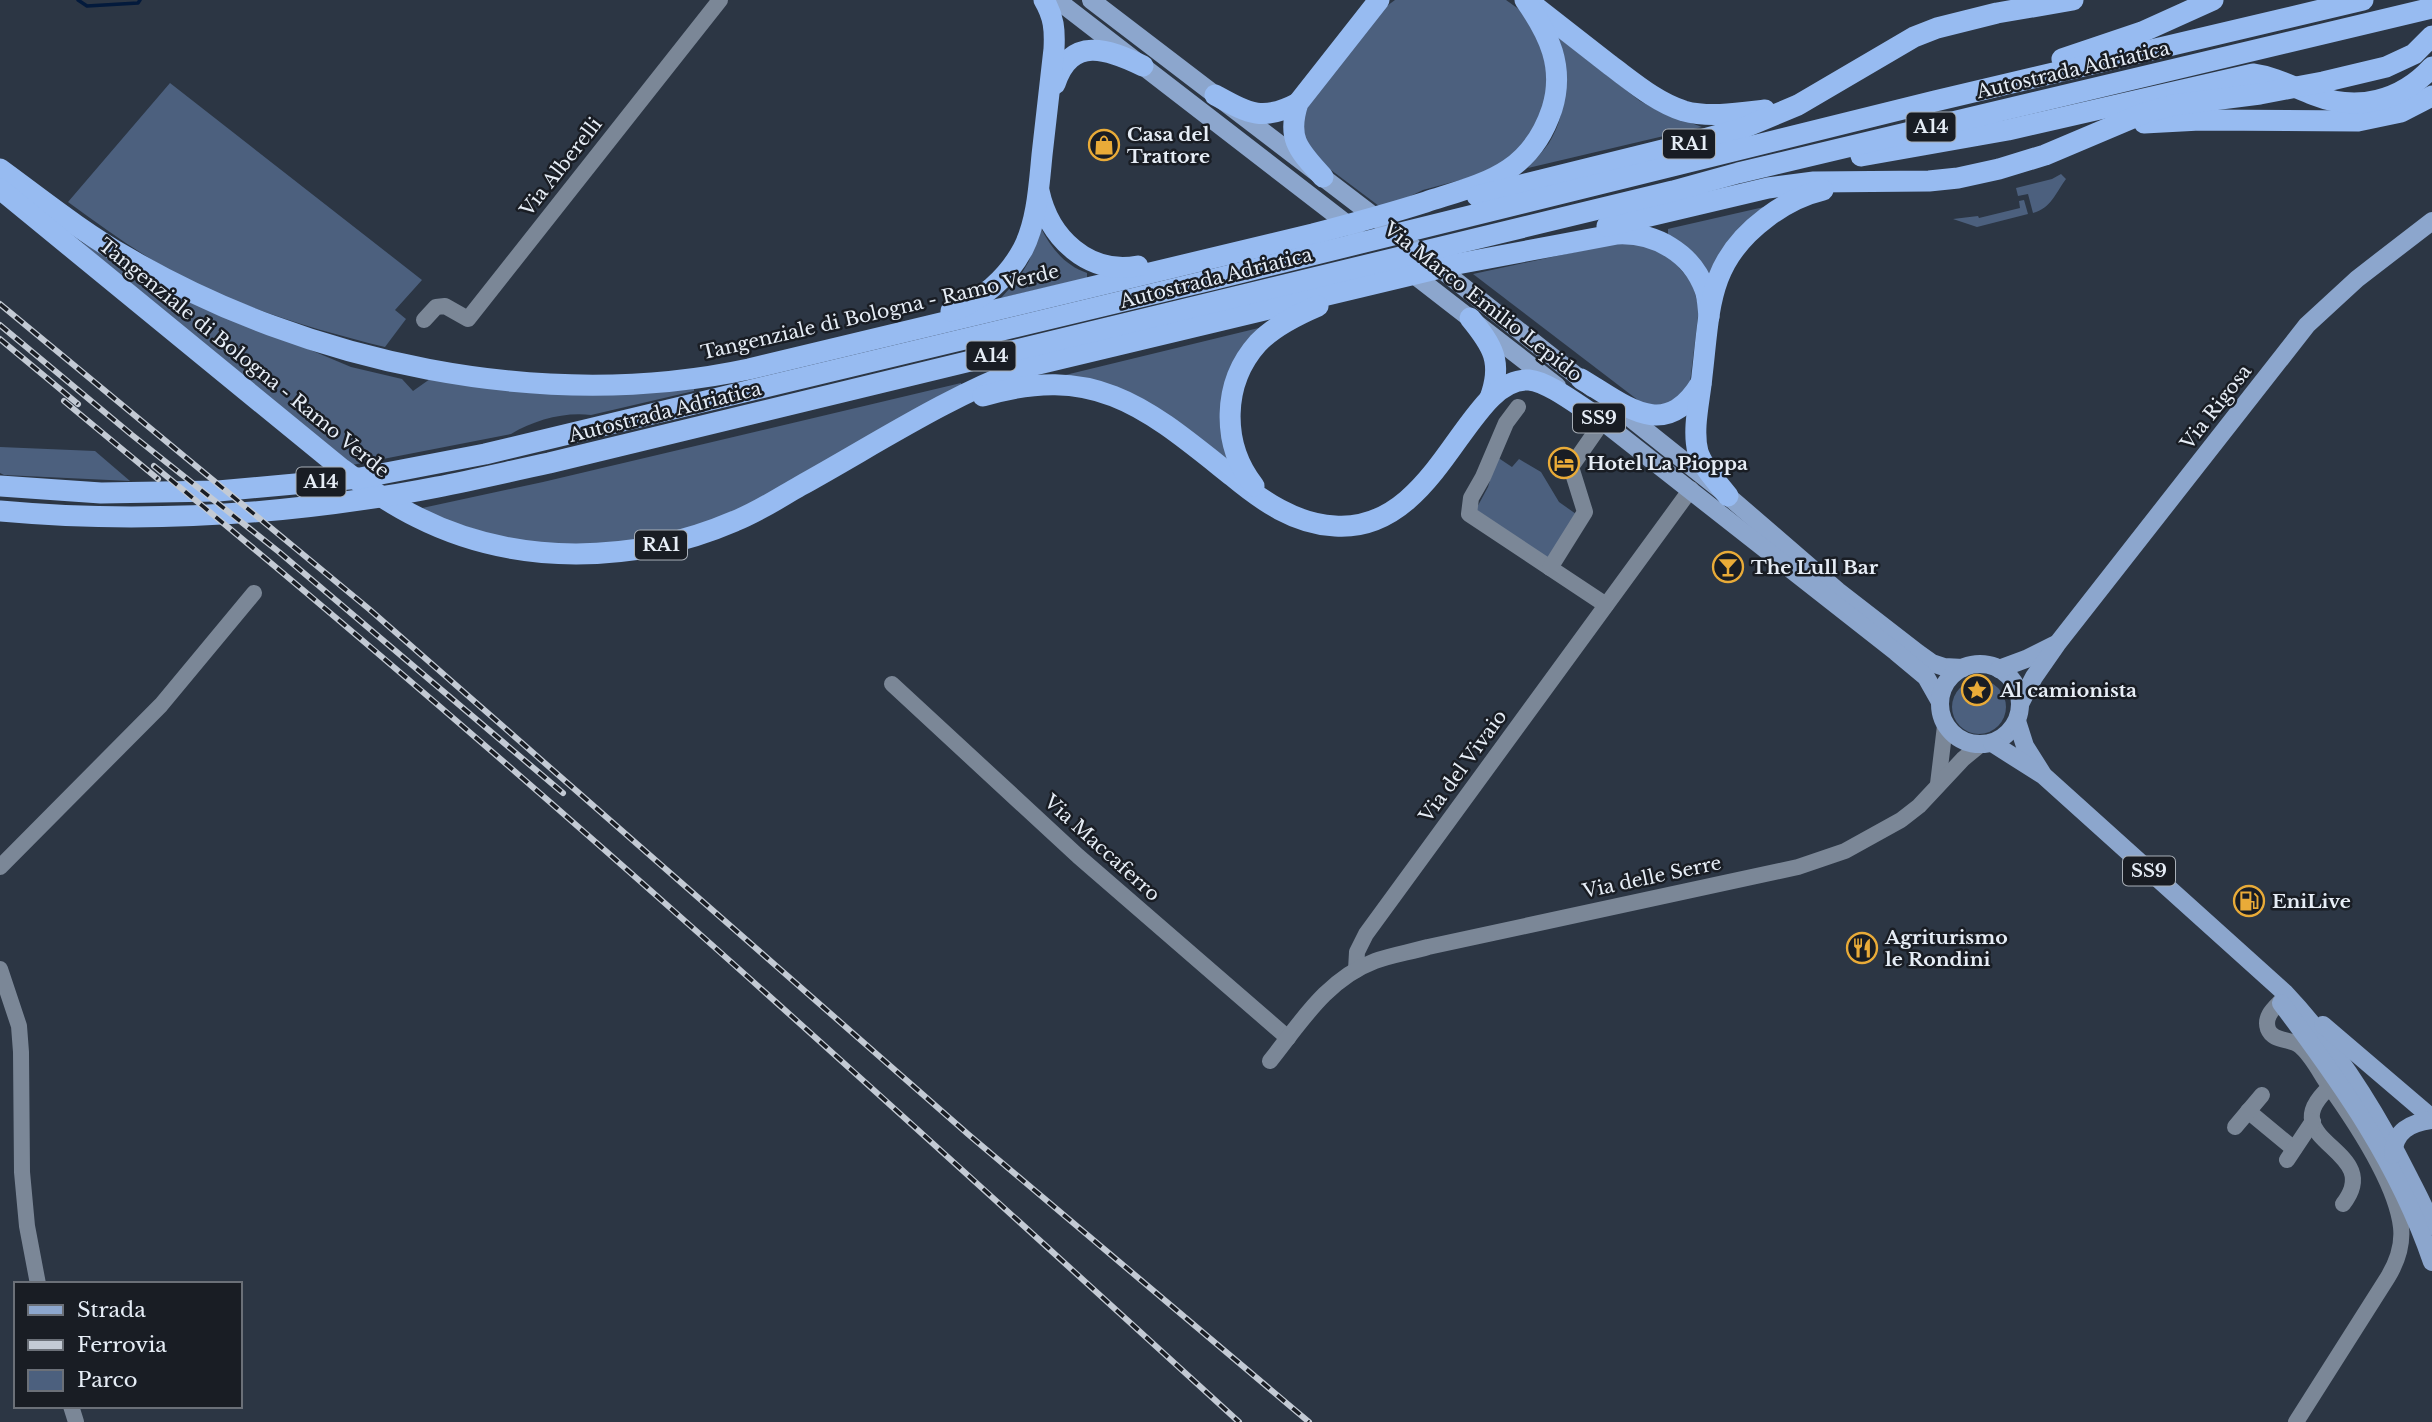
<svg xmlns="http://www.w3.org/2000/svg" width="2432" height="1422" viewBox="0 0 2432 1422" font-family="'Libre Baskerville',serif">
<rect width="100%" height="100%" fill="#2c3644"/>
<g fill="#4c607e">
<path d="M1395 0H1506L1520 10 1541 42 1547 74 1545 100 1533 131 1514 155 1479 175 1423 190 1383 209 1331 170C1310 164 1305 143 1300 124L1309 104 1380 11Z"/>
<path d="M1555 35 1640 101 1661 112 1702 127 1528 168C1534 160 1543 152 1549 143 1572 106 1562 74 1555 35Z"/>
<path d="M170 83 422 280 395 310 406 319 385 347C324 332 263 314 205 288 156 266 112 234 68 202Z"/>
<path d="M2061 174 2066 179C2055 194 2051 208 2033 213L2028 194 2018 196 2016 188 2052 179Z"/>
<path d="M2024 200 2028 214 1977 227 1953 219 1978 216 1979 218 2020 208 2019 201Z"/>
<path d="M1764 207 1710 287 1668 234V229L1672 228Z"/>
<path d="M1040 226C1050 247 1064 265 1087 273V278L1001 298 1019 278 1029 261Z"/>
<path d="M74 238 169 292 240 324 301 346 351 367 402 379 413 391 430 379 621 394 694 389V391L591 415C563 412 535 420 511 434L347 466Z"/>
<path d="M1622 242 1645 243 1671 258 1692 283 1699 308 1689 391 1671 405 1647 407 1473 274Z"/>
<path d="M1271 325 1239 359 1233 469 1189 438 1053 378Z"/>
<path d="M961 383 962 387 733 515 636 545 528 546 413 510 543 482Z"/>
<path d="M0 447 95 451 130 481 4 475 0 473Z"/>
<path d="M1497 457 1512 467 1519 459 1541 472 1559 502 1576 514 1547 559 1474 513 1488 487Z"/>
<circle cx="1979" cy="707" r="27"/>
</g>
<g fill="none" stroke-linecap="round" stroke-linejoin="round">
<path stroke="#031a3c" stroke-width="3.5" d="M78 0 87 6 138 3 140 0"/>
<g stroke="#7b8797" stroke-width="16">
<path d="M424 320 436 307 445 306 468 319 720 0"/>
<path d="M1518 407 1506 423 1483 477 1471 498 1469 514 1606 605"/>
<path d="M1550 568 1585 512 1571 467 1603 421"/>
<path d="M892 684 1078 856 1288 1038"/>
<path d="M1938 784 1945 726"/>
<path d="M0 867 161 705 254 593"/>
<path d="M0 969 19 1026 21 1052 22 1172 27 1226 38 1284"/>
<path d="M1356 970 1357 952 1366 934 1691 489"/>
<path d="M2280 1002C2273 1009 2264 1017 2268 1029 2273 1042 2290 1038 2300 1046 2310 1054 2318 1069 2325 1080 2351 1116 2396 1183 2401 1227 2403 1245 2397 1262 2388 1277L2296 1422"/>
<path d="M1270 1061C1301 1022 1327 979 1375 961 1392 955 1411 952 1428 947L1798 867 1845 851 1901 820 1919 806 1963 759 1980 745"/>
<path d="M2330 1087C2268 1142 2387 1148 2343 1204"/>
<path d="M2248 1111 2294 1149"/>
<path d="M2235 1127 2262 1095"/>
<path d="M2287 1160 2313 1121"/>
<path d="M71 1406 76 1422"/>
</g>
<g stroke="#8ca6cd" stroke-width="18">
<path d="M1057 0 1355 230"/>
<path d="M1091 0 1367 211 1592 388"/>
<path d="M1405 268 1557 386"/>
<path d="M1614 405 1728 496 1838 591 1918 653 1932 663 1944 667 1963 668"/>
<path d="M1593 414 1896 652 1926 677 1939 700"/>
<circle cx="1980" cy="704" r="40"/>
<path d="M1999 669 2026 659 2054 645"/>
<path d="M2020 704 2034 677 2057 644 2307 325 2357 279 2432 221"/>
<path d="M2017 721 2025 746 2042 773"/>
<path d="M1992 743 2044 776 2285 993C2336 1047 2376 1111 2409 1177 2417 1193 2426 1209 2432 1226"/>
<path d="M2281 1003C2343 1086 2398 1163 2432 1262"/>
<path d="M2323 1025 2432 1118"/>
<path d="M2393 1155C2394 1131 2410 1123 2432 1120"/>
</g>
<g stroke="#97bbf1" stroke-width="21">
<path d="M1537 8C1561 27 1586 46 1610 65 1633 82 1656 102 1684 111 1709 118 1740 113 1765 110"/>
<path d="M2062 59 2142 32 2213 0"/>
<path d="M1055 84C1071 35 1108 49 1143 66"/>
<path d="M1215 95C1248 113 1262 122 1298 103"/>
<path d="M2144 123 2200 120 2358 121 2401 112 2432 96"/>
<path d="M1861 156 2008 130 2253 74C2275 77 2293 87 2314 95 2357 112 2401 101 2432 67"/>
<path d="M0 169C41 199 82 232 126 257 307 363 543 413 749 369L1313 234C1351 224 1388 214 1426 202 1484 183 1530 175 1552 109 1565 67 1549 34 1525 0"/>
<path d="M1323 177C1300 151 1286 140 1298 103L1379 0"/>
<path d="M0 189 342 469C366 487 390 504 417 517 516 567 635 564 735 521 758 512 779 498 800 486 876 444 948 396 1030 366L1457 264 1617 234C1655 232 1692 253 1705 290 1708 298 1708 308 1709 317"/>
<path d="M1039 191C1049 238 1088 275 1138 266"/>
<path d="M1477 196 1675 147 1743 128 1798 105 1914 37 1937 28 1997 13 2073 0"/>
<path d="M1607 226 1768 188 1814 182 1929 181 1958 178 1999 169 2045 155 2142 114 2173 105 2260 94 2323 82 2386 67 2414 54 2432 36"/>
<path d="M951 311C981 302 1008 277 1023 249 1037 222 1039 186 1042 155 1046 120 1050 85 1054 49 1055 30 1054 17 1044 0"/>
<path d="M1470 318C1493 346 1503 362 1490 398"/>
<path d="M1581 379C1625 405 1665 443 1701 383"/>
<path d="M983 396C1097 362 1149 410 1232 476 1262 501 1295 524 1335 526 1439 533 1466 376 1529 380 1550 382 1584 410 1603 421"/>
<path d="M0 486 101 493 218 491 360 478 485 454 1215 279 1935 101 2363 0"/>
<path d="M1254 486C1221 444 1222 383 1258 343 1274 326 1297 315 1318 306"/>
<path d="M1728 496C1718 483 1703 468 1698 452 1692 429 1700 399 1702 376 1710 309 1707 262 1766 218 1783 205 1802 195 1823 190"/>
<path d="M0 511C121 522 246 517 366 499 428 491 488 476 549 463L1673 191 1738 173 2432 8"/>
</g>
<g stroke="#c3cad4" stroke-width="6">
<g id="rail">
<path d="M0 304 369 609 969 1135 1309 1422"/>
<path d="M0 325 132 435 279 552 563 793"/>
<path d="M0 339 78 404"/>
<path d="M64 401 158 479"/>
<path d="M154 466C527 772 883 1097 1239 1422"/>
</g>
</g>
<use href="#rail" stroke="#191d24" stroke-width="3.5" stroke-dasharray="10" stroke-linecap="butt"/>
</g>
<defs>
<g id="shop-ring" transform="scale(1.575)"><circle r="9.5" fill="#191d24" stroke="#e9ab38" stroke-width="1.5"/><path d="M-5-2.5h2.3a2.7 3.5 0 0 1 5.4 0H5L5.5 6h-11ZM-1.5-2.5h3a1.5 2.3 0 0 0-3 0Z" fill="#e9ab38"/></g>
<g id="hotel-ring" transform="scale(1.575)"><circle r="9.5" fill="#191d24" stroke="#e9ab38" stroke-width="1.5"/><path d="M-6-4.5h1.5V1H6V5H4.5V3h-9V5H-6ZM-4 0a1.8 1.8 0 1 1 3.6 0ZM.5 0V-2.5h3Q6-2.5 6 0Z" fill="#e9ab38"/></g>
<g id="bar-ring" transform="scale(1.575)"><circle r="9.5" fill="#191d24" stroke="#e9ab38" stroke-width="1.5"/><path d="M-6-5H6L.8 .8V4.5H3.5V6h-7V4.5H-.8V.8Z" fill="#e9ab38"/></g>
<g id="sight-ring" transform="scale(1.575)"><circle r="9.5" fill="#191d24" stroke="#e9ab38" stroke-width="1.5"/><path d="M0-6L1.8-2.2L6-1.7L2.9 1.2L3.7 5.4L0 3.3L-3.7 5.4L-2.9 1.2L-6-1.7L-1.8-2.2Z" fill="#e9ab38"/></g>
<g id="fuel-ring" transform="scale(1.575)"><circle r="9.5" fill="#191d24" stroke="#e9ab38" stroke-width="1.5"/><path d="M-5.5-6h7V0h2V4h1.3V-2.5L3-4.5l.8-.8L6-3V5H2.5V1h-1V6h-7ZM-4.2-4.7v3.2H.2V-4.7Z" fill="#e9ab38"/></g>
<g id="restaurant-ring" transform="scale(1.575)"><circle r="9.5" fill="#191d24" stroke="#e9ab38" stroke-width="1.5"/><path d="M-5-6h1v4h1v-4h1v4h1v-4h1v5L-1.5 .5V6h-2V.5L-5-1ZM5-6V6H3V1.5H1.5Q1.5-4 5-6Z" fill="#e9ab38"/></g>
</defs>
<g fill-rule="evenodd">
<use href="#shop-ring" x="1104" y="145"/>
<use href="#hotel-ring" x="1564" y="463"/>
<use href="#bar-ring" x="1728" y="567"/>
<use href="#sight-ring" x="1977" y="690"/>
<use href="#fuel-ring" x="2249" y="901"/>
<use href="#restaurant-ring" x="1862" y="948"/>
</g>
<g text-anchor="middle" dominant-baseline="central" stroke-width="5" stroke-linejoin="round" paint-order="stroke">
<g fill="#191d24" stroke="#a8afb7" stroke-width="2">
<rect x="1906.5" y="112.5" width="49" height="29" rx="5"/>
<rect x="1663" y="129.5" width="52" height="29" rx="5"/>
<rect x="966.5" y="341.5" width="49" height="29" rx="5"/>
<rect x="1573" y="403.5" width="52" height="29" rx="5"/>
<rect x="296.5" y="467.5" width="49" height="29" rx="5"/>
<rect x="635" y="530.5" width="52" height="29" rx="5"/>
<rect x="2123" y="856.5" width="52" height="29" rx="5"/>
</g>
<g font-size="18" font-weight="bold" fill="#e6edf6">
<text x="1931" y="127">A14</text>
<text x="1689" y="144">RA1</text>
<text x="991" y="356">A14</text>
<text x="1599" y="418">SS9</text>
<text x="321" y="482">A14</text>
<text x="661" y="545">RA1</text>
<text x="2149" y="871">SS9</text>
</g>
<g font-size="19" fill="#e6edf6" stroke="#191d24">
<text transform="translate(2073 70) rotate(-13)">Autostrada Adriatica</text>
<text transform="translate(561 167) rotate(-52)">Via Alberelli</text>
<text transform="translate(1216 278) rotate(-14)">Autostrada Adriatica</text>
<text transform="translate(1483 302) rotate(38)">Via Marco Emilio Lepido</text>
<text transform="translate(880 312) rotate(-13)">Tangenziale di Bologna - Ramo Verde</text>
<text transform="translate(244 358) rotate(39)">Tangenziale di Bologna - Ramo Verde</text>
<text transform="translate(2216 407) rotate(-52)">Via Rigosa</text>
<text transform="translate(665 412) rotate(-14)">Autostrada Adriatica</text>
<text transform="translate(1463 766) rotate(-54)">Via del Vivaio</text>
<text transform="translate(1102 848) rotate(42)">Via Maccaferro</text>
<text transform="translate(1652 877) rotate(-12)">Via delle Serre</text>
</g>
<g font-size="19" font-weight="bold" fill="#e6edf6" stroke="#191d24" text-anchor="start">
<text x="1127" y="134">Casa del<tspan x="1127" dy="22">Trattore</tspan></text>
<text x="1587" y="463">Hotel La Pioppa</text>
<text x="1751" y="567">The Lull Bar</text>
<text x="2000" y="690">Al camionista</text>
<text x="2272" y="901">EniLive</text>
<text x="1885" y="937">Agriturismo<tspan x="1885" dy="22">le Rondini</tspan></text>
</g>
</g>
<rect x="14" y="1282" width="228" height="126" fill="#191d24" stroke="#6b7078" stroke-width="2"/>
<rect x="28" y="1305" width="35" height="10" fill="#8ca6cd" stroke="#6b7078" stroke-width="2"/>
<text x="77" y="1317" font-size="21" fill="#e6edf6">Strada</text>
<rect x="28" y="1340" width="35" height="10" fill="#c3cad4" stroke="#6b7078" stroke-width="2"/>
<text x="77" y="1352" font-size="21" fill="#e6edf6">Ferrovia</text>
<rect x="28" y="1370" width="35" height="21" fill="#4c607e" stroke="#6b7078" stroke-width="2"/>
<text x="77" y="1387" font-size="21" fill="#e6edf6">Parco</text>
</svg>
